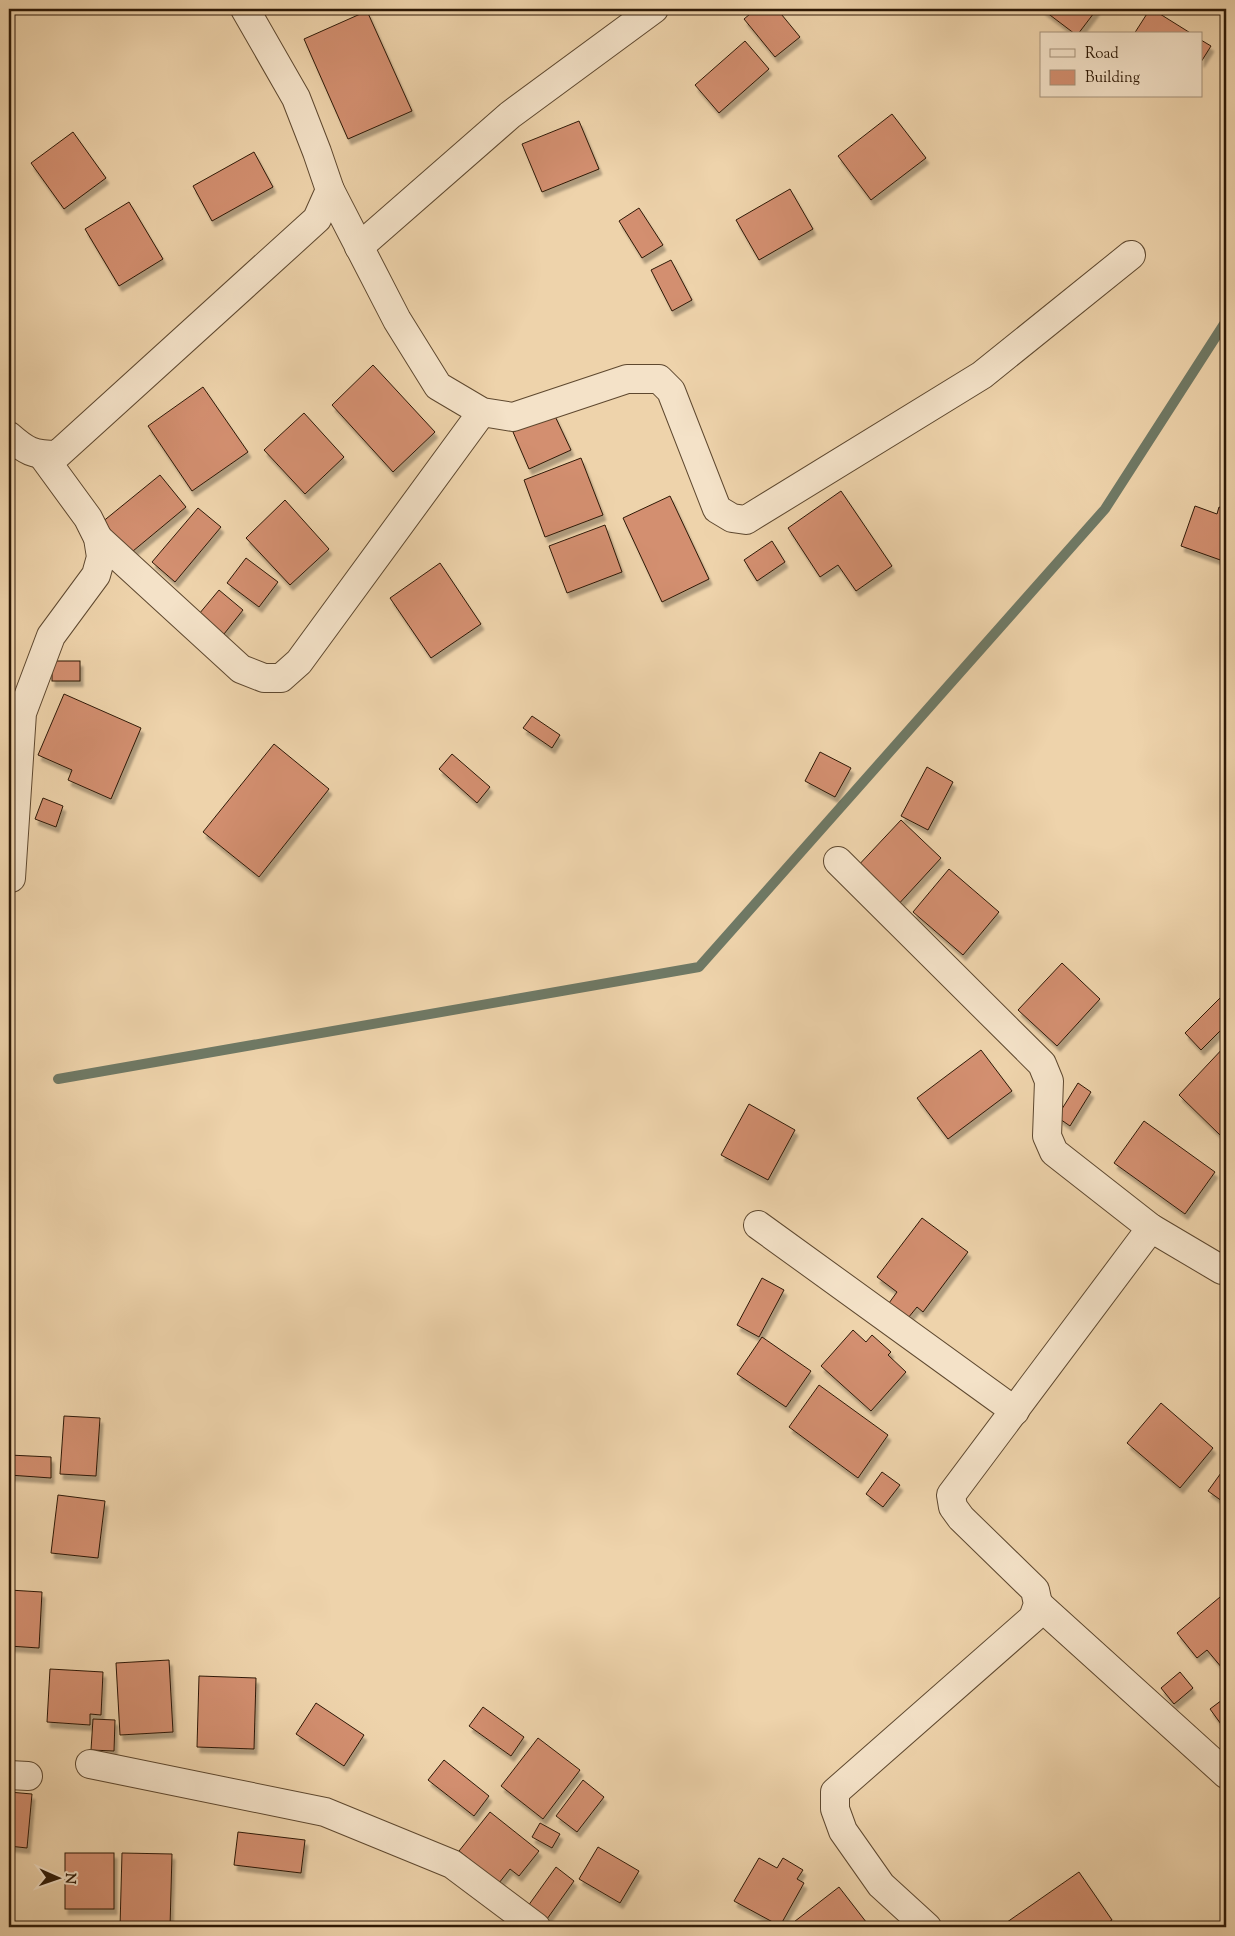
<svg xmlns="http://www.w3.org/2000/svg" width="1235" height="1936" viewBox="0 0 1235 1936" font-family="'Sorts Mill Goudy',serif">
<defs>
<filter id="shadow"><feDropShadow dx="3" dy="5.5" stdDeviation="1" flood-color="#0004"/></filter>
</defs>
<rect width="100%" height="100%" fill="#eed3ab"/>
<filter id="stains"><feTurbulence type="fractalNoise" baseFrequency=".004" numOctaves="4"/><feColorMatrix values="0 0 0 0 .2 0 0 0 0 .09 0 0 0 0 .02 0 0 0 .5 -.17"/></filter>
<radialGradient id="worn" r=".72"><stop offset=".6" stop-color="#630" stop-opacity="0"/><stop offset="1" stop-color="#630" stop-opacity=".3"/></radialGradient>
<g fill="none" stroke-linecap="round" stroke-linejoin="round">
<path stroke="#6f7965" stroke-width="10" d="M58 1079 699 967 1105 509 1226 321"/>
</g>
<g fill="#d38f70" stroke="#2e1906" filter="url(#shadow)">
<path d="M756 9H777L800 37 775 57 744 19Z"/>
<path d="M1042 9H1097L1078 34H1075Z"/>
<path d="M1150 9H1152L1192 34H1134Z"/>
<path d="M367 11 412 111 348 139 304 39Z"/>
<path d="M1201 40 1211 46 1201 62Z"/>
<path d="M745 41 769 69 719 113 695 85Z"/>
<path d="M892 114 926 158 871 200 838 156Z"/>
<path d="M579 121 599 169 542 192 522 144Z"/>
<path d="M73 132 106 178 64 209 31 163Z"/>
<path d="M254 152 273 187 212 221 193 186Z"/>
<path d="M790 189 813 229 759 260 736 220Z"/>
<path d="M129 202 163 259 119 286 85 229Z"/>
<path d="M639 208 663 245 642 258 619 221Z"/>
<path d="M671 260 692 300 672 311 651 270Z"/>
<path d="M373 365 435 432 393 472 332 405Z"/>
<path d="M203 387 248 452 192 491 148 426Z"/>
<path d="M304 413 344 457 305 494 264 450Z"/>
<path d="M554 414 571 450 529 469 513 432Z"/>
<path d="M581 458 603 515 545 537 524 480Z"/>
<path d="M160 475 186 507 127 556 101 523Z"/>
<path d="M841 491 892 566 856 591 838 565 820 577 788 528Z"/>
<path d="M670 496 709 579 662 602 623 518Z"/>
<path d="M285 500 329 549 290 585 246 538Z"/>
<path d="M1195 506 1217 514 1219 507 1226 509V562L1181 546Z"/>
<path d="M198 508 221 527 175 582 152 562Z"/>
<path d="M605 525 622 572 567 593 549 546Z"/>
<path d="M772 541 785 562 757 581 744 560Z"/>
<path d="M246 558 278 582 259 607 227 583Z"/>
<path d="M440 563 481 624 431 658 390 598Z"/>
<path d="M219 590 243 610 224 634 199 614Z"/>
<rect x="52" y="661" width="28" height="20"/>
<path d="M64 694 141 728 111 799 68 780 72 770 38 755Z"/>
<path d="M532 716 560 735 552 748 523 728Z"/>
<path d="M274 744 329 789 259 877 203 832Z"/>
<path d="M820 752 851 768 835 797 805 781Z"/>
<path d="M452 754 490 787 477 803 439 769Z"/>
<path d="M927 767 953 782 928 830 901 816Z"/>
<path d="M43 798 63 806 56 827 35 819Z"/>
<path d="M901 820 941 858 895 908 854 870Z"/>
<path d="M949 869 999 912 963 955 913 912Z"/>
<path d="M1062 963 1100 999 1057 1046 1018 1010Z"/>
<path d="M1225 993 1226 1025 1201 1050 1185 1033Z"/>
<path d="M1226 1045V1128L1220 1135 1179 1095Z"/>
<path d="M981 1050 1012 1091 948 1139 917 1098Z"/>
<path d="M1078 1083 1091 1092 1070 1126 1057 1117Z"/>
<path d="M749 1104 795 1130 768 1180 721 1155Z"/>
<path d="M1144 1121 1215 1172 1185 1214 1114 1163Z"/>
<path d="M922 1218 968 1252 923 1312 917 1307 908 1318 889 1303 897 1292 877 1277Z"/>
<path d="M762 1278 784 1290 759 1337 737 1325Z"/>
<path d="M853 1330 866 1342 872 1335 891 1352 888 1355 906 1372 871 1411 821 1366Z"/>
<path d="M762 1337 811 1371 786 1407 737 1374Z"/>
<path d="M819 1385 888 1435 858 1478 789 1427Z"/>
<path d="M1161 1403 1213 1448 1180 1488 1127 1443Z"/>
<path d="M64 1416 100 1418 96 1476 60 1474Z"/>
<path d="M9 1455 51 1457V1478L9 1475Z"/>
<path d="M1226 1466V1504L1208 1491Z"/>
<path d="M882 1472 900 1485 883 1507 866 1494Z"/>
<path d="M58 1495 105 1501 98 1558 51 1553Z"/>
<path d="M9 1590 42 1592 39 1648 9 1646Z"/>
<path d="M1226 1592V1665L1222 1668 1207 1650 1197 1658 1177 1633Z"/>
<path d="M169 1660 173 1732 120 1735 116 1663Z"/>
<path d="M50 1669 103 1672 101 1715 90 1714V1725L47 1722Z"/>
<path d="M1180 1672 1193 1688 1174 1704 1161 1688Z"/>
<path d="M199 1676 256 1678 254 1749 197 1747Z"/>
<path d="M1226 1697V1731L1210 1709Z"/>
<path d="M316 1703 364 1735 344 1766 296 1734Z"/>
<path d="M483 1707 524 1737 511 1756 469 1726Z"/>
<path d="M93 1719 115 1720 114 1751 91 1750Z"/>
<path d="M538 1738 580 1770 543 1819 501 1786Z"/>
<path d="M444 1760 489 1796 474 1816 428 1780Z"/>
<path d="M583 1780 604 1797 577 1832 556 1816Z"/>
<path d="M9 1792 32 1794 27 1848 9 1846Z"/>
<path d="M490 1812 539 1851 519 1876 510 1869 499 1883 459 1851Z"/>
<path d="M540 1823 560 1834 552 1848 532 1837Z"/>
<path d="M238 1832 305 1840 301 1873 234 1865Z"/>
<path d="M598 1847 639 1871 620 1903 579 1879Z"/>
<rect x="65" y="1853" width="49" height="56"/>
<path d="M122 1853 172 1854 170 1927H120Z"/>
<path d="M759 1858 777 1868 783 1858 803 1870 797 1879 804 1883 780 1926 734 1901Z"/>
<path d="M556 1867 574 1881 547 1919 528 1906Z"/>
<path d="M1079 1872 1112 1920 1101 1927H1000Z"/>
<path d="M839 1887 870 1927H791L790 1925Z"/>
</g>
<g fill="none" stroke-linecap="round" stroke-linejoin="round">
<g stroke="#5e482f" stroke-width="30">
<g id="street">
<path d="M330 190 397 320 438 386 482 412 513 417 627 379H659L671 391 717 509 732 518 746 520 982 375 1131 255"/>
<path d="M359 247 510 115 654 9"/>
<path d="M9 436C26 451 33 455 57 455L317 219 330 190 317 152 296 98 245 9"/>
<path d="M98 538 241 669 264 678H281L299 662 482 412"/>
<path d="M838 861 1042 1064 1049 1081 1047 1136 1054 1152 1151 1228 1222 1270 1226 1266"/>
<path d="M11 878 22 713 51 636 96 575 101 557 98 538 88 518 42 455"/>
<path d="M758 1225 1015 1411"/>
<path d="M1038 1604 1226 1774"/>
<path d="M90 1764 325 1812 452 1864 536 1927"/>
<path d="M9 1775 28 1776"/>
<path d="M927 1927 881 1885 843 1831 835 1809V1792L1033 1618 1038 1604 1035 1590 961 1518 953 1507 951 1495 1151 1228"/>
</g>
</g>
<use href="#street" stroke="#f4e2c8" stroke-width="28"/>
</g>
<rect width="1235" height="1936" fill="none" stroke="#eed3ab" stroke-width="30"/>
<rect x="10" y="10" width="1215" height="1916" fill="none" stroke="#2e1906" stroke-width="2.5"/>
<rect x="15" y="15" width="1205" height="1906" fill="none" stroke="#2e1906"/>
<rect x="1040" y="32" width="162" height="65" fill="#f4e2c8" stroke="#a5927a"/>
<rect x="1050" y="49" width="25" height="8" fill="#f4e2c8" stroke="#a5927a"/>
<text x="1085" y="58" font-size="15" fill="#2e1906">Road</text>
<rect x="1050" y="70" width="25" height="15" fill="#d38f70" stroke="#a5927a"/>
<text x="1085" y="82" font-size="15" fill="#2e1906">Building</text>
<g transform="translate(58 1878) rotate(92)" stroke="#f4e2c8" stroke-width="4" paint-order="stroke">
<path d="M0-4L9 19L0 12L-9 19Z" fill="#2e1906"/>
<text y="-8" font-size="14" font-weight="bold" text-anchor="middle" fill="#2e1906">N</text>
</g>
<rect width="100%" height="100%" filter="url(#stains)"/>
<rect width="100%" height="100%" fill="url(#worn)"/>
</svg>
